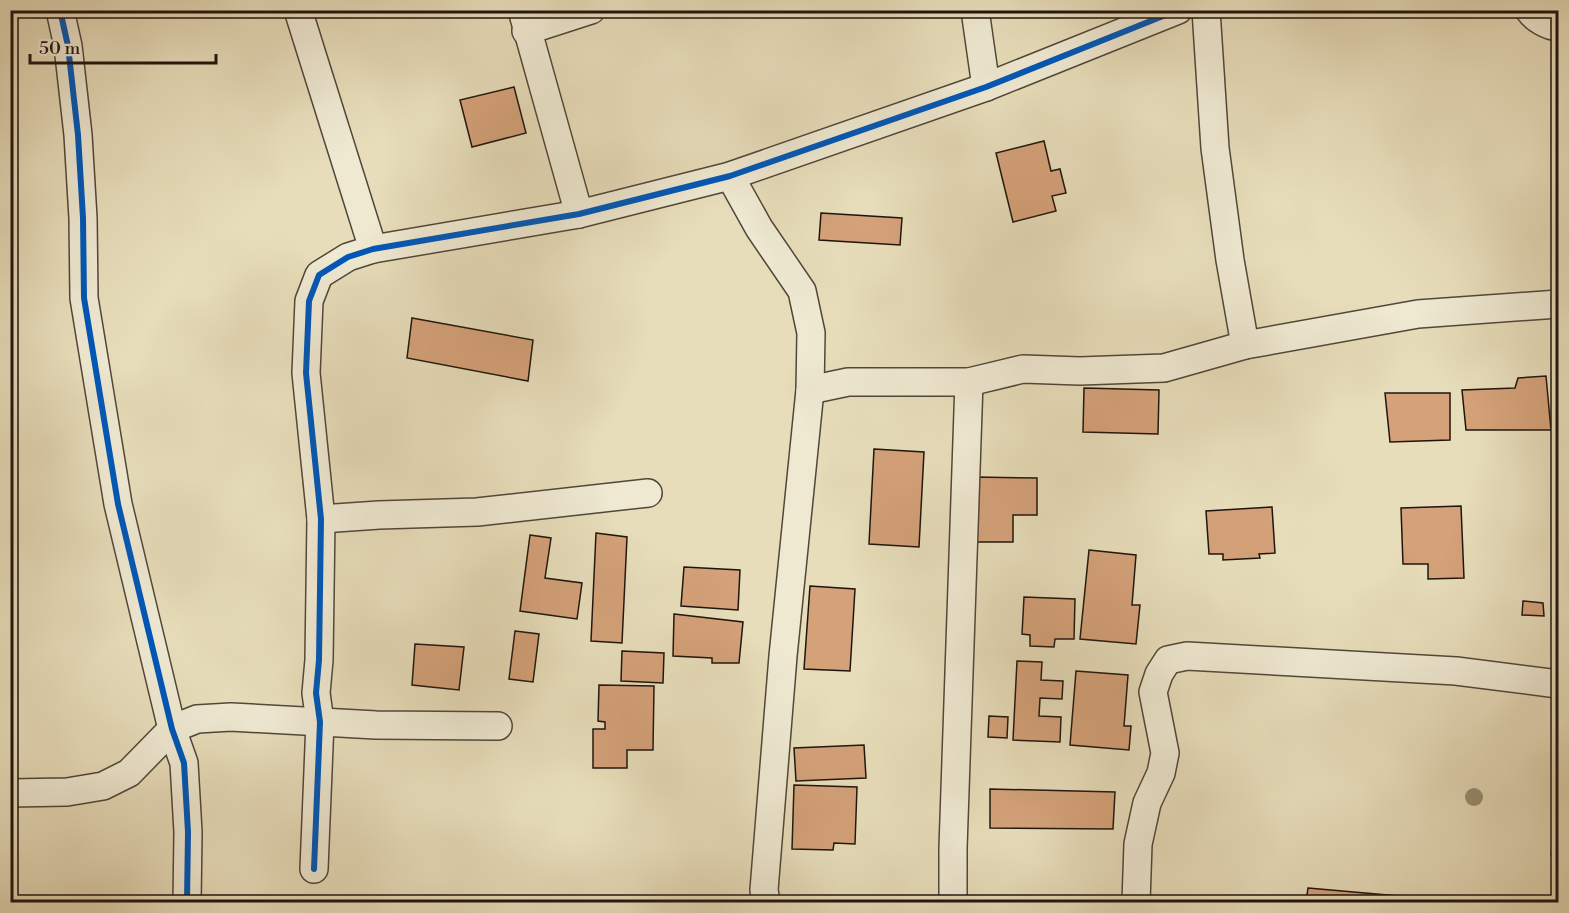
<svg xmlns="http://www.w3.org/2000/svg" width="1569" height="913" viewBox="0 0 1569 913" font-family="'Libre Bodoni',serif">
<rect width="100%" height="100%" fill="#e7ddba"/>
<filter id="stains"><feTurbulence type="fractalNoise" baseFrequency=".00333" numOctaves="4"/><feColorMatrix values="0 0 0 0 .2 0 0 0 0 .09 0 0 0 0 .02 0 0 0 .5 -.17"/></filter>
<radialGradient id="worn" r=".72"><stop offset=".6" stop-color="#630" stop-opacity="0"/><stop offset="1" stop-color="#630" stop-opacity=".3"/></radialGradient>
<g fill="#d4a179" stroke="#1f150e" stroke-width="1.5">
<path d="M514 87 526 133 472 147 460 100Z"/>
<path d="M1044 141 1051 171 1060 169 1066 193 1052 196 1056 211 1013 222 996 153Z"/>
<path d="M821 213 902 218 900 245 819 240Z"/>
<path d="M412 318 533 340 528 381 407 358Z"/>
<path d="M1546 376 1551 430H1466L1462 390 1515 388 1518 378Z"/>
<path d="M1084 388 1159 390 1158 434 1083 432Z"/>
<path d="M1385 393H1450V440L1390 442Z"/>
<path d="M874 449 924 452 919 547 869 544Z"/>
<path d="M974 477 1037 478V515H1013V542H973Z"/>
<path d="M1558 498V520L1553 519 1556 500Z"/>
<path d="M1461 506 1464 578 1428 579V564H1403L1401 508Z"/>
<path d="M1272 507 1275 553 1259 554 1260 558 1223 560V554H1209L1206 511Z"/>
<path d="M596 533 627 537 622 643 591 641Z"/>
<path d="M530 535 551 538 545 578 582 583 577 619 520 611Z"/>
<path d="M1089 550 1136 555 1132 605H1140L1136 644 1080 639Z"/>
<path d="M684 567 740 570 738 610 681 606Z"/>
<path d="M810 586 855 589 850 671 804 669Z"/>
<path d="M1024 597 1075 599 1074 639H1055L1054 647 1030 646V635L1022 634Z"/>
<path d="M1523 601 1543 603 1544 616 1522 615Z"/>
<path d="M674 614 743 622 739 663H712V658L673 656Z"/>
<path d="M515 631 539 634 533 682 509 679Z"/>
<path d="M415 644 464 647 459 690 412 685Z"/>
<path d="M622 651 664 653 663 683 621 681Z"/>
<path d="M1017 661 1042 662 1041 680 1063 681 1062 699 1040 698 1039 716 1061 717 1060 742 1013 740Z"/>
<path d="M1076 671 1128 675 1124 726H1131L1129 750 1070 745Z"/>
<path d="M599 685 654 686 653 750H627V768H593V729H605V722L598 721Z"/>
<path d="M989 716 1008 717 1007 738 988 737Z"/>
<path d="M864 745 866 778 796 781 794 748Z"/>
<path d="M794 785 857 787 855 844 834 843 833 850 792 849Z"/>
<path d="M990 789 1115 792 1113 829 990 828Z"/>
<path d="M1558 810V857L1551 855Z"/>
<path d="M1308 888 1410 897 1409 902H1306Z"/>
</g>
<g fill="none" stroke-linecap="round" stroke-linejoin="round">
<g stroke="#514739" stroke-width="30">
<g id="street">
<path d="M60 10 68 46 78 135 83 218 84 298 118 504 172 729 184 763 188 832 187 902"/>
<path d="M298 10 373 249"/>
<path d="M522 10 579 214"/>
<path d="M975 10 986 87"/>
<path d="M1206 10 1215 148 1230 260 1245 345"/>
<path d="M1529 10C1535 19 1548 26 1558 27"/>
<path d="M526 31 591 10"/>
<path d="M730 176 759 228 802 291 811 333 810 390 783 656 764 890 766 902"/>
<path d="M810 390 848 382H969L1023 369 1080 371 1164 368 1245 345 1418 314 1558 304"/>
<path d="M321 519 379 515 477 512 648 493"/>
<path d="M10 793 67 792 103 786 129 773 172 729 197 719 231 717 376 725 498 726"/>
<path d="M314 869 320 722 316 693 319 660 321 519 306 373 309 301 319 275 348 257 373 249 579 214 730 176 986 87 1178 10"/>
<path d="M953 902V848L969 382"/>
<path d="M1136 902 1138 844 1147 803 1161 773 1165 753 1153 692 1159 674 1168 660 1187 656 1456 671 1558 684"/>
</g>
</g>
<use href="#street" stroke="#efe9d2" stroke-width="27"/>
<g stroke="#efe9d2" stroke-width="10">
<g id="cycleway">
<path d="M60 10 68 46 78 135 83 218 84 298 118 504 172 729 184 763 188 832 187 902"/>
<path d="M314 869 320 722 316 693 319 660 321 519 306 373 309 301 319 275 348 257 373 249 579 214 730 176 986 87 1178 10"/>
</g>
</g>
<use href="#cycleway" stroke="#0057b8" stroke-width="6"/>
</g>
<circle fill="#978f73" cx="1474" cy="797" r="9"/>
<rect width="1569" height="913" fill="none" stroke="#e7ddba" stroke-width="36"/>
<rect x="12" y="12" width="1545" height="889" fill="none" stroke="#1f150e" stroke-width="3"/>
<rect x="18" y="18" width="1533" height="877" fill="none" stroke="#1f150e" stroke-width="1.5"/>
<path d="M30 54v9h186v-9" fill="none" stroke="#1f150e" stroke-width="3"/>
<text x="39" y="54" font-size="18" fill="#1f150e" stroke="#efe9d2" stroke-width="4.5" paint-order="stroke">50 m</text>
<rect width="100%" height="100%" filter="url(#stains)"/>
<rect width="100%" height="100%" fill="url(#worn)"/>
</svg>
